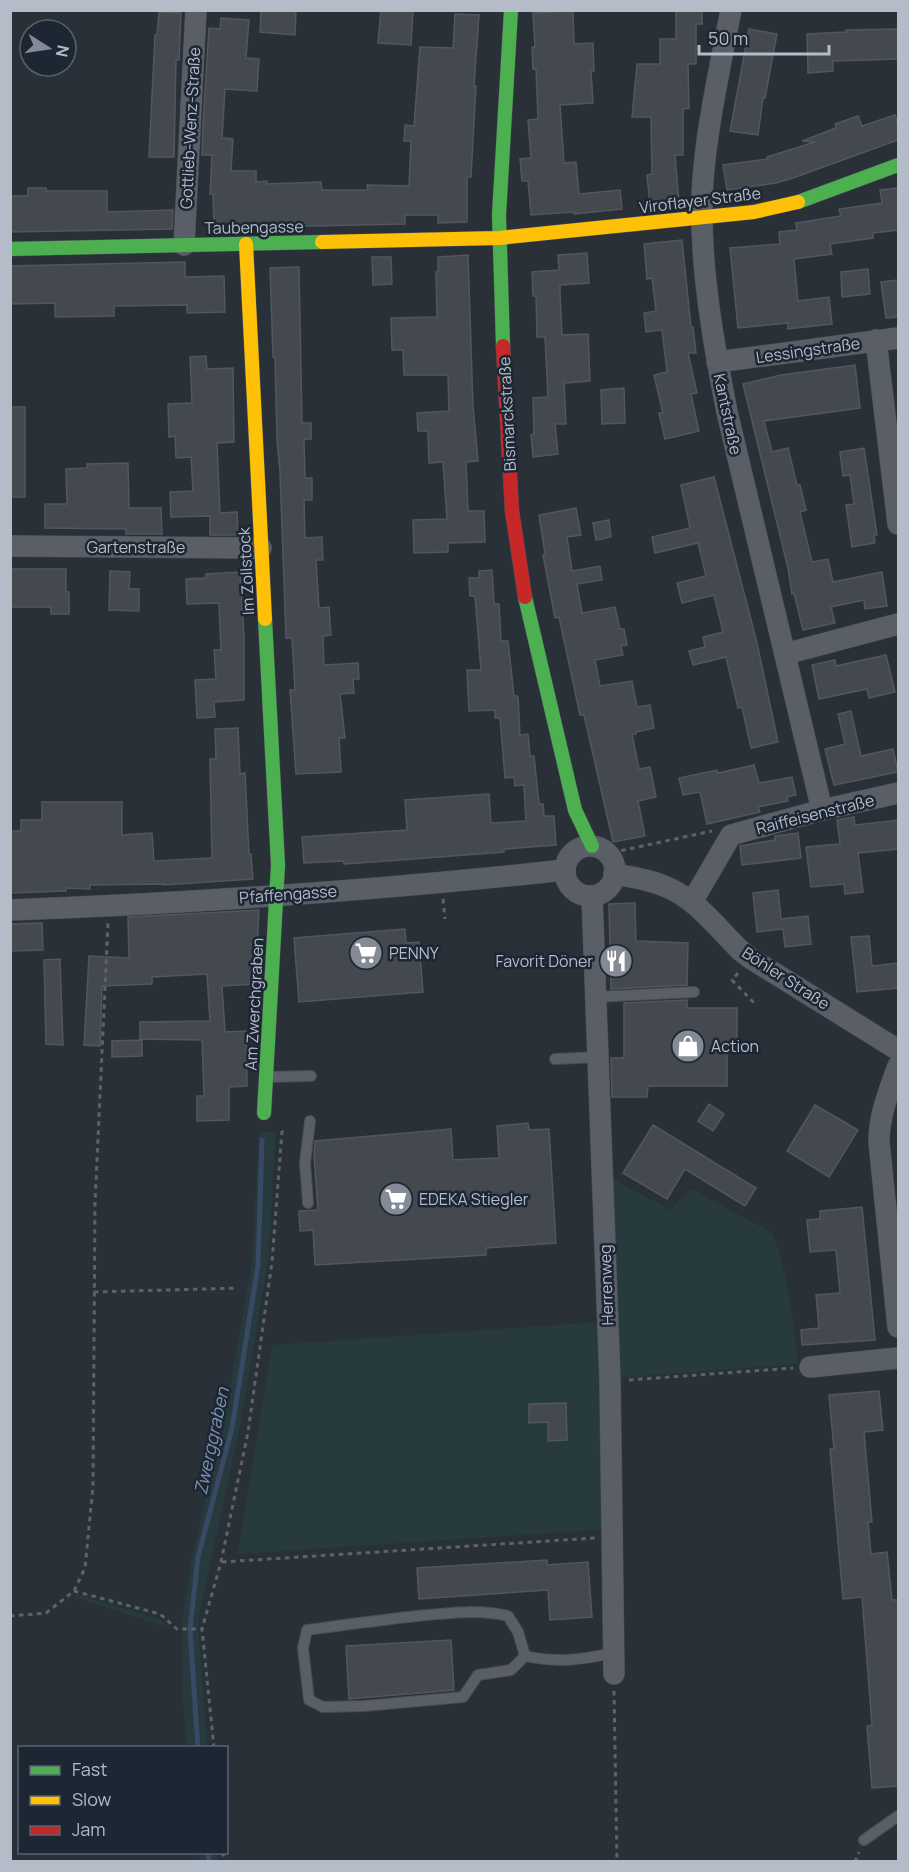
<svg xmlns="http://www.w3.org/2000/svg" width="909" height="1872" viewBox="0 0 909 1872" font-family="Manrope,sans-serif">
<rect width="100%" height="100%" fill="#2a3038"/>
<g fill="#273a3e">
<path d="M259 1132H276L268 1261 239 1431 198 1620 207 1747H187L183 1699V1617L192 1557 223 1427 252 1262Z"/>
<path d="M609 1177 671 1210 690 1188 772 1233C788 1267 793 1326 798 1364L616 1378Z"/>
<path d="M601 1322 608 1529 238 1554 272 1345Z"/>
<path d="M76 1594 159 1619 171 1629 74 1597Z"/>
<path d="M198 1853H217L218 1861H199Z"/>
</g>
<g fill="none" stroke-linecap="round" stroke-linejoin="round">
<g stroke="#384963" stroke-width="5">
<path d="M198 1748 190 1629 198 1557 232 1428 258 1265 262 1140"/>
<path d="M208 1852 209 1862"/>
</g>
</g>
<g fill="#444950" stroke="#52575f" stroke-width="1.5">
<path d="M261 10H296L295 35 260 32Z"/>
<path d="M381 10H413L411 45 378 43Z"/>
<path d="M676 10H702V24H696V64H688L689 108 683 109V155H675L679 202 650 205 647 175 652 174 651 117H632L637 64H660V39H676Z"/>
<path d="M573 11 574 44 593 43 594 71H591L593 103 560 105 564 163 576 162 579 194 620 190 622 209 574 214V212L531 215 528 181H522L520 159 531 158 528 120 538 119 536 69H533L532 47H535L533 13Z"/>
<path d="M159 12 181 13 179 60H176L174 157H149L155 35H157Z"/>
<path d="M455 14 479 15 474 86H476L471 177H467V222L438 223V215H405V224L214 228 213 194H210L212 155H202L203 124 209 28 220 29 221 18 249 20 246 58 259 59 257 91 225 89 222 138 233 139 231 171H256V182L267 181V184L321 182 322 190H368L367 185 409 186 411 141H404L405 125 414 126 420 47 453 48Z"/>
<path d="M749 29 777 34 765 98H763L758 135 730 131Z"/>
<path d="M898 29V59L833 61V71L808 73 807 34 846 32V30Z"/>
<path d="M895 115 898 125V140L793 178 776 183 727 190 723 165 768 159 767 157 815 142 802 141 836 128 835 124 858 116 862 126Z"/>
<path d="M28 188H46V191H107V212L173 210 172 229 10 232V196H28Z"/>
<path d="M898 188V230L873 233V238L830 244 832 254 794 259 798 301 829 297 832 324 788 329V323L738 328 730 248 780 244 779 232 797 230 796 223 841 216 839 209 882 203 880 190Z"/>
<path d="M682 240 691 327H693L696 353H688L697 393 691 394 699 431 665 439 659 413H663L654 375 667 372 662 330 646 332 644 313 656 311 652 278 647 279 644 244Z"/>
<path d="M587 253 589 283 560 285V294L562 335 588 334 590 381 564 383 566 424H555L558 454 533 457 531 435 534 434 533 398 548 397 545 337H537L536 296H533L532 272 559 270 558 255Z"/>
<path d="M468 255 473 406 478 461 466 462 468 511H484L485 542 448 543V552L414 553 413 520 447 519 443 462 429 463 428 431H418L417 413 449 411 448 375H404L403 350H392L391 318 437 317 436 272H438V257Z"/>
<path d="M372 257H391L392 284 373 285Z"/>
<path d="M185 262V277L224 276 225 312 187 313V305L114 306V316L55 317V303L10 304V266Z"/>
<path d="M299 267 302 423H311V439H304L305 478H312V500H304L305 538 322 537 323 560H316L319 608 329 607 331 635 323 636 324 665 358 663 359 679H353L354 693 340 694 345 738H339L341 772 296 774 290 690H295L292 638H286L280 472 277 440 275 357H273L270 268Z"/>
<path d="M868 269 870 294 842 297 841 272Z"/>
<path d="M898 280V317L886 318 881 282Z"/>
<path d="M206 356 207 369 233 368 234 442 217 443 220 513 237 512 238 535H210V516L171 517 170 492 193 491 191 457 176 458 175 436 169 437 168 404 192 403 190 357Z"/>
<path d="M855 365 860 408 764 421 772 452 788 448 797 485H800L806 510 800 512 812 562 828 559 833 582 882 572 887 606 865 609 864 600 831 607 835 623 803 630 794 593 792 594 788 568 743 384 781 375Z"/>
<path d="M624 388 625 423 602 424 601 390Z"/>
<rect x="10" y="407" width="15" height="90"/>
<path d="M864 448 877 535H874L875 543 852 547 846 505 854 504 850 475 843 476 840 452Z"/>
<path d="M128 463 129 508H161L162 534H126V529L45 528V504H67L66 469 87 468V464Z"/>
<path d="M714 477 757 643 778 742 751 748 742 707 738 708 726 657 693 665 689 651 705 647 703 637 723 632 714 595 682 603 677 583 706 576 698 543 655 553 652 537 690 528 681 485Z"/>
<path d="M576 508 581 535 567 537 572 571 600 566 602 580 577 584 582 613 615 607 620 629H624L627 645 621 646 623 655 595 660 600 686 632 681 637 707 650 705 654 728 636 732V734H632L639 769 650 767 656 797 638 801 645 836 613 842 584 715H580L559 617 555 618 543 555 545 554 539 515Z"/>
<path d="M609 520 611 537 596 540 593 523Z"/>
<path d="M10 569H66V592H69V614H51V607H10Z"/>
<path d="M492 570 494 604H499L501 641H508L514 696H518L520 735 528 734 530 756H534L539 804H543L544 816H554L556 845 504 849V852L373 862 344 864 343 861 304 863 302 837 407 830 405 800 489 794 491 823 526 821 524 785 515 786 514 777 505 778 500 718H495V710L469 711 467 670H481L475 596H470L469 578H479V571Z"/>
<path d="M110 571 130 572 129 589H139V611L109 610Z"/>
<path d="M240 572 244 636V700L214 702 215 717 197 718 195 680 216 679 214 650H221L219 603 187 604 186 579 206 578V574Z"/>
<path d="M886 655 895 692 869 698 867 689 819 699 812 665 835 660 836 666Z"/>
<path d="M851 711 861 756 893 749 898 772 834 785 825 749 845 744 838 714Z"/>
<path d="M238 728 240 774 245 773 249 854H251L253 879 163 885V884L90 885V889L66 888V891L10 893V831H21V820H42V802H122V835L152 833 154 861 212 858 210 759H216L215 729Z"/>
<path d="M754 765 759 783 792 777 796 795 787 797 788 801 758 807 760 812 707 824 700 792 683 795 679 778 717 770 718 773Z"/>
<path d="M854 817 855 825 898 820V849L858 853 863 892 845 894 844 884 811 887 806 847 840 844 837 820Z"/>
<path d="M798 833 801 858 742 865 740 846 775 840V836Z"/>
<path d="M778 890 781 919 808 916 811 944 785 947 783 929 757 932 753 893Z"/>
<path d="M635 903 636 941 688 943 687 985 611 989 609 904Z"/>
<path d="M259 910 255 984 222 986 225 1032 246 1031 247 1086 229 1087V1120L197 1121V1096H204L202 1040 140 1039V1022L210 1021 207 974 152 977V984L102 986 100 1046 84 1045 89 956 129 958 128 917Z"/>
<path d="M42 923 43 950 10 951V924Z"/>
<path d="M405 929 406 943 419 942 423 992 299 1002 294 938Z"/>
<path d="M869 936 872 966 898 963V988L857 992 851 937Z"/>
<path d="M60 959 63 1045 46 1044 44 960Z"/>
<path d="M687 1000V1008H737V1045H727V1086H648L647 1097H612L611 1058H624V1003Z"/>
<path d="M142 1040V1056L112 1057V1041Z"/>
<path d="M709 1104 724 1114 713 1131 698 1121Z"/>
<path d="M815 1105 858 1130 829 1177 787 1151Z"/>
<path d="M528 1123 529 1130 549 1129 556 1243 486 1248V1255L315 1265 313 1230 300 1231 299 1211 318 1210 314 1155 315 1141 451 1129 453 1160 499 1158 497 1126Z"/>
<path d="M653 1125 756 1188 745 1206 685 1169 667 1199 623 1173Z"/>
<path d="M862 1207 875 1340 802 1345 801 1330 819 1328 816 1295 840 1293 836 1250 810 1252 807 1220 820 1219V1211Z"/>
<path d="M879 1391 883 1430 864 1432 872 1522H868L871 1554 887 1552 892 1600H898V1786L872 1788 867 1726 872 1725 862 1597 843 1599 830 1449H834L829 1395Z"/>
<path d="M566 1403 567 1440 548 1441V1422L529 1423V1404Z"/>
<path d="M547 1560V1565L588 1562 592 1617 550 1620 548 1590 419 1599 417 1568Z"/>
<path d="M451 1640 454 1690 349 1699 346 1646Z"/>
</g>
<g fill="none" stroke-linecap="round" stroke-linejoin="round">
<g stroke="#484c53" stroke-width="12">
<g id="lane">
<path d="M596 997 694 992"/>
<path d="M555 1059 598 1057"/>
<path d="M267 1077 311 1076"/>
<path d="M308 1203 305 1163 310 1121"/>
<path d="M525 1656 511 1670 478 1675 463 1697 364 1706 323 1707 309 1700 303 1648 307 1630C344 1625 380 1620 417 1616 447 1613 478 1609 508 1616L518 1632 525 1656C558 1663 580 1660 613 1653"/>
<path d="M864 1840 898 1816"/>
</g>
</g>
<g stroke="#484c53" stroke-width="22">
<g id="street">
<path d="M731 10C721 63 709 115 704 168 696 246 712 336 727 412L822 810"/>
<path d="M184 245 196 10"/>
<path d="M876 340 898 524"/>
<path d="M717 362 898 338"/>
<path d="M10 546 261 548"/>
<path d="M785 654 898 624"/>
<circle cx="590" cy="871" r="25"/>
<path d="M614 874C631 877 648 879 664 886 696 898 717 928 741 951L750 958 898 1050"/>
<path d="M592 896 610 1381 614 1674"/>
<path d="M692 902 731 835 822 810 898 793"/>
<path d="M10 910C196 903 381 890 565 870"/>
<path d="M898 1066C889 1091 879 1115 879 1142L898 1327"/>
<path d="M810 1367 898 1358"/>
</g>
</g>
<g stroke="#484c53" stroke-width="15">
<g id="fast">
<path d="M798 202 898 165"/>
<path d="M10 249 322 242"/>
<path d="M503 346 499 215 511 10"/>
<path d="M525 597 575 810 592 846"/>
<path d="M264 1113 278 865 265 619"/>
</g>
</g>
<g stroke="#484c53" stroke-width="15">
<g id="slow">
<path d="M322 242 499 238 754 212 798 202"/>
<path d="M246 244 265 619"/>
</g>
</g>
<g stroke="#484c53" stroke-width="15">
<path id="jam" d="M503 346 512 511 525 597"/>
</g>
<g stroke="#5d636a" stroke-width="3" stroke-dasharray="4.5 4.5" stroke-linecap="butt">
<path d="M613 854 624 850 712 831"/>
<path d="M443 899 445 919"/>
<path d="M738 973 732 980 755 1004"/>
<path d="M94 1292 238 1288"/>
<path d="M629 1380 793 1368"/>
<path d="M222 1562 595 1538"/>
<path d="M74 1591 160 1614 177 1629H202"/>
<path d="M10 1616 46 1613 74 1591 85 1568 93 1486 95 1203 108 923"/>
<path d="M614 1691 617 1862"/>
<path d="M214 1748 202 1629 221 1562 248 1432 272 1262 282 1131 281 1129"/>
<path d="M223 1852 224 1862"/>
<path d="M855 1862 859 1852"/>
</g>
<use href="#lane" stroke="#5a5e66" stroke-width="10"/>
<use href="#street" stroke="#5a5e66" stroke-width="21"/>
<use href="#fast" stroke="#4caf50" stroke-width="14"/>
<use href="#slow" stroke="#ffc107" stroke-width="14"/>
<use href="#jam" stroke="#c62828" stroke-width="14"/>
</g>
<defs>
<g id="supermarket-disc" transform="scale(1.725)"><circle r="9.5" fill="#848b96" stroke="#1d2633"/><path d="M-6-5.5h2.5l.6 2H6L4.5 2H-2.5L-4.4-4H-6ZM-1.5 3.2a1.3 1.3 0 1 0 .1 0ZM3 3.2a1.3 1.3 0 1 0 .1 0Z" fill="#fff"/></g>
<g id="restaurant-disc" transform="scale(1.725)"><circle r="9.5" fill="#848b96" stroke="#1d2633"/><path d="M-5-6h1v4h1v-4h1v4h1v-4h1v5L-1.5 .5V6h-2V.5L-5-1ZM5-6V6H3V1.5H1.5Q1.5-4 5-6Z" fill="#fff"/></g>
<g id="shop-disc" transform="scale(1.725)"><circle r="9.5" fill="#848b96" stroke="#1d2633"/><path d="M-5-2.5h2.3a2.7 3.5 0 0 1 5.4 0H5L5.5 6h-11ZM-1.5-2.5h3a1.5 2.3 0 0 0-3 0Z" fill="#fff"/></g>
</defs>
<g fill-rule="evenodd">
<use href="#supermarket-disc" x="366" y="953"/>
<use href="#restaurant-disc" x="616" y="961"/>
<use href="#shop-disc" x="688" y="1046"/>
<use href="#supermarket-disc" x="396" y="1199"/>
</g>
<g text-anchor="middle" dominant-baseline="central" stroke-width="5" stroke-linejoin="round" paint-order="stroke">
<g font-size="16" fill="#b4bcc9" stroke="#1d2633">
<text transform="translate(190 128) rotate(-87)">Gottlieb-Wenz-Straße</text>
<text transform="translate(700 200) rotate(-7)">Viroflayer Straße</text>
<text transform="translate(254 227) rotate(-1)">Taubengasse</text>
<text transform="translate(808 350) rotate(-8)">Lessingstraße</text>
<text transform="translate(507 414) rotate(-93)">Bismarckstraße</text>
<text transform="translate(728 414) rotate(78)">Kantstraße</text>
<text x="136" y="547">Gartenstraße</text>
<text transform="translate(246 571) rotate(-93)">Im Zollstock</text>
<text transform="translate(815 814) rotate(-14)">Raiffeisenstraße</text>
<text transform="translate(288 894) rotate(-4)">Pfaffengasse</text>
<text transform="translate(786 978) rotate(33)">Böhler Straße</text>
<text transform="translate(254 1004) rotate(-87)">Am Zwerchgraben</text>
<text transform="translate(606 1285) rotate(-92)">Herrenweg</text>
</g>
<g font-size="16" fill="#b4bcc9" stroke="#1d2633" text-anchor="start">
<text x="389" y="953">PENNY</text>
<text x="593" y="961" text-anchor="end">Favorit Döner</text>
<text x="711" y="1046">Action</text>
<text x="419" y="1199">EDEKA Stiegler</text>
</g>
<g font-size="18" font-style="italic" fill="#7c92b1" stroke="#1d2633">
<text transform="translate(211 1441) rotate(-78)">Zwerggraben</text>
</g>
</g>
<rect width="909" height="1872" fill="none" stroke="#b4bcc9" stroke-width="24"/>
<rect x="18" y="1746" width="210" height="108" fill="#1d2633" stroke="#59626f" stroke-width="1.5"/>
<rect x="30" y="1766" width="30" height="9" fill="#4caf50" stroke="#59626f" stroke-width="1.5"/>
<text x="72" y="1776" font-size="18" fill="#b4bcc9">Fast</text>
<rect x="30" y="1796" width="30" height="9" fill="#ffc107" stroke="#59626f" stroke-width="1.5"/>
<text x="72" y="1806" font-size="18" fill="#b4bcc9">Slow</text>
<rect x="30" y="1826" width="30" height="9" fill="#c62828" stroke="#59626f" stroke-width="1.5"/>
<text x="72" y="1836" font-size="18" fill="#b4bcc9">Jam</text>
<g transform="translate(48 48) rotate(102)"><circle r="28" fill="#1d2633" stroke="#59626f" stroke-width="1.5"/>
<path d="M0-4.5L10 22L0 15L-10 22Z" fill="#848b96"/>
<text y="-9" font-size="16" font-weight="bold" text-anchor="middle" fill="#b4bcc9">N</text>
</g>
<path d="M699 45v9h130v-9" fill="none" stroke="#b4bcc9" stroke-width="3"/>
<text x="708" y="45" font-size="18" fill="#b4bcc9" stroke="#1d2633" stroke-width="4.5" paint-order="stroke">50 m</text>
</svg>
